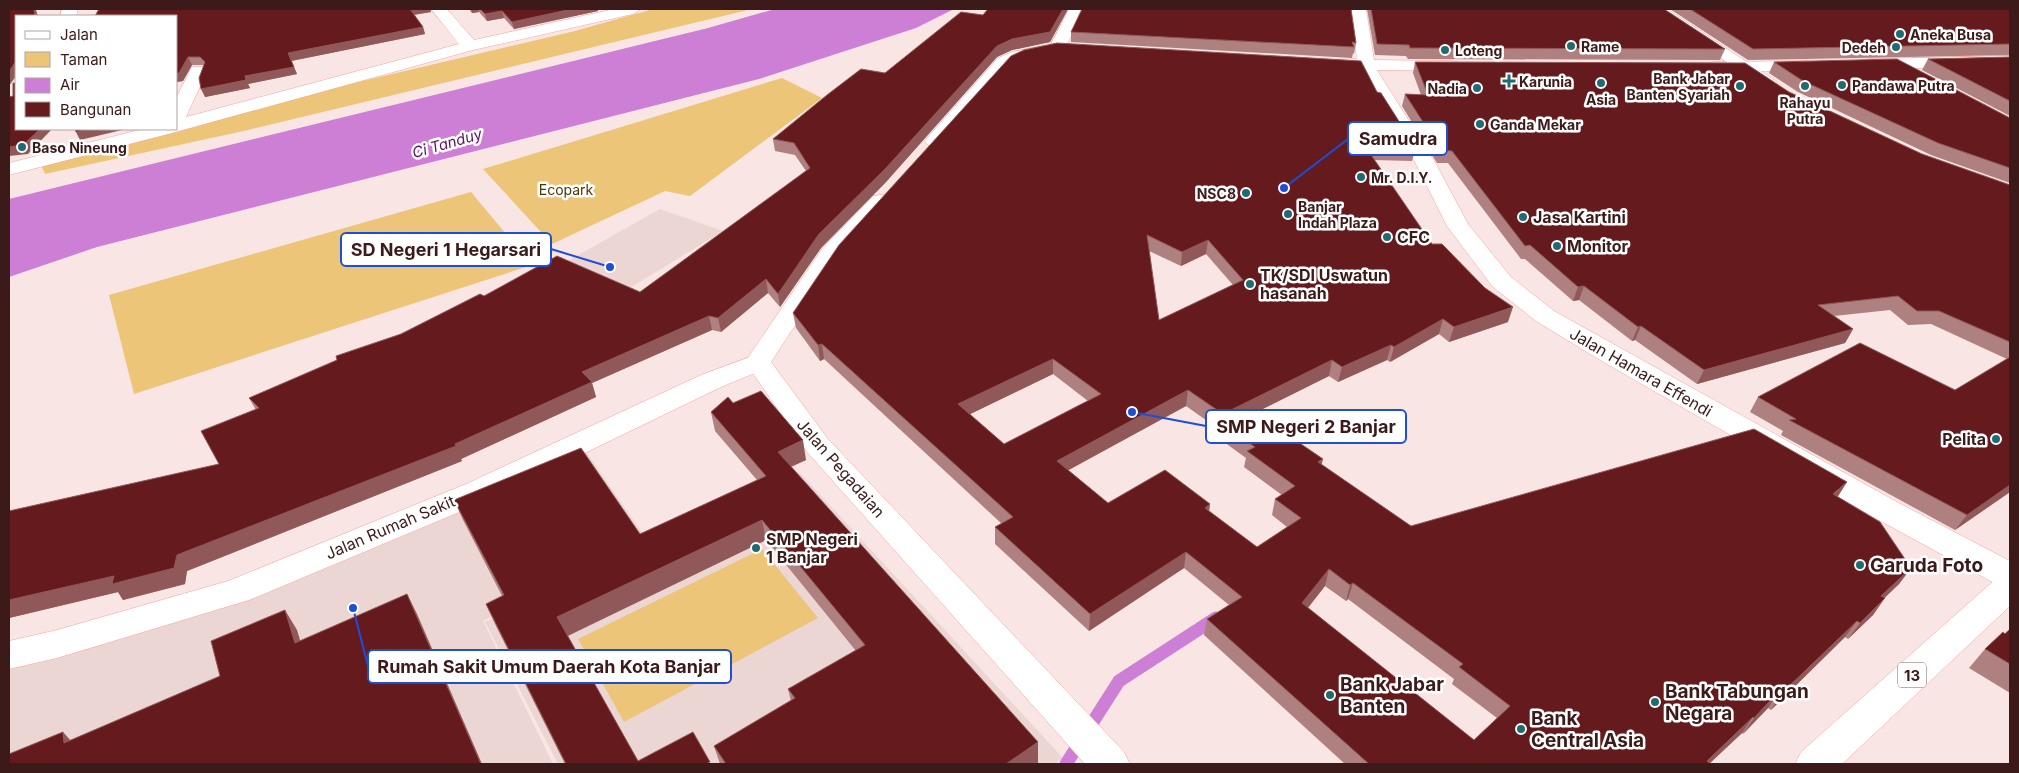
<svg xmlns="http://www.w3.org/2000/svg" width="2019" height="773" viewBox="0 0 2019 773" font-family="Inter,sans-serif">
<rect width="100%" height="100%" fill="#f8e5e4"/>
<g fill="#ecd6d4">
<path d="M660 209 723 231 558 332 493 303Z"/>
<path d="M585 450 650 544 483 621 553 764H9V663L33 658Z"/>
<path d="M801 474 1063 758 1054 764H558L485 622Z"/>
</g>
<g fill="#ecc579">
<path d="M653 9H752L239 132 45 174 40 163 337 87 575 31Z"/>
<path d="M782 78 822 98 690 196 665 191 552 244 483 169Z"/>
<path d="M471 192 532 265 134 394 109 295Z"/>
<path d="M762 549 818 618 624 722 578 639Z"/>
</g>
<path fill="#cd7fd6" d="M775 9H954L916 28 759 79 97 247 9 277V199L708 28Z"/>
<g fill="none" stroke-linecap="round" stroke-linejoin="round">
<path stroke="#cd7fd6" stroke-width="13" d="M1066 764 1119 681 1216 618"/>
<g stroke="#f8a19c" stroke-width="1">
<g id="street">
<path d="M431 9H447L474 40 614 9H641L633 14 473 50 172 133 9 175V163L143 129H176V98L192 67H204L207 71 186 117 459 44Z"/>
<path d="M1649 9H1667L1777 82 1774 86H1762Z"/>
<path d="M758 354 767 356 771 362 767 368 721 387 488 500 249 600 57 658 9 669V641L57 630 228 581 466 484 701 375Z"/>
</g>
</g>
<g stroke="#f8a19c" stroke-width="1">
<g id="secondary">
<path d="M1069 9H1085L1063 52H1051L1049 48Z"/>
<path d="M1350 9H1366L1374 60 1451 61 1457 62 1460 66 1457 70 1451 71 1377 70 1436 164 1468 224 1511 277 1554 311 1897 502 2010 561V589L1998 585 1875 518 1600 360 1536 321 1493 287 1447 226 1416 164 1360 70 1321 68 1318 64 1321 60 1357 59Z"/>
<path d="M1042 46 1048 47 1050 51 1048 55 1010 66 942 145H928L925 141 928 137 998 58 1012 52Z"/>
<path d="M2010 56V66L1869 69 1863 68 1860 64 1863 60 1869 59Z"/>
<path d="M1808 61 1814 62 1817 66 1814 70 1714 72 1708 71 1705 67 1708 63 1714 62Z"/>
<path d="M881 195 889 196 892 201 839 258 771 362 828 439 1124 752 1130 764H1085L808 453 745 362 822 249 873 196Z"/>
</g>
</g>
<g stroke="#f8a19c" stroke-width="1">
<g id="highway">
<path d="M62 9H78L76 16H60Z"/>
<path d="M2010 573V606L1842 764H1795L1801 752 1998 577Z"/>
</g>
</g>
<use href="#street" fill="#fff" fill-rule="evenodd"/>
<use href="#secondary" fill="#fff" fill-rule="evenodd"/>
<use href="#highway" fill="#fff" fill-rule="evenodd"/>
</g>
<g fill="#ae8080" fill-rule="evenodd">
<path d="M99 9H430L431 12 414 15 423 27 425 34 291 61 297 74 248 84 250 88 205 97 204 65H192L183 81 176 82V16Z"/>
<path d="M469 9H598V11L514 29 504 18 487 21 479 12 472 13Z"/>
<path d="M988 9H1068L1050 42 1012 50 997 57 886 182 821 248 780 307 768 293 721 332 712 330 592 383 596 397 461 459 462 461 187 571 185 584 123 600 118 592 9 618V511L219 464 256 410 249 398 401 334 484 296 640 292 806 171 795 155 775 151 773 139 983 15Z"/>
<path d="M1367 9H1664L1725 49 1720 60 1408 59 1406 56 1375 55Z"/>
<path d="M1670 9H2010V55L1748 60Z"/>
<path d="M1071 32 1356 43 1354 54 1353 53 1352 58 1071 42Z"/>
<path d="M2010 57V116L1922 70 1928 59Z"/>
<path d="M1415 62 1789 92 1922 154 2010 185V492L1955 530 1781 435 1783 431 1750 412 1758 397 1955 390 2007 359 1931 324 1908 325 1890 310 1834 316 1853 329 1845 343 1697 384 1635 340 1632 341 1579 300 1573 301 1525 259H1521L1448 163H1437L1402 106 1405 94 1421 95 1413 73Z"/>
<path d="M1774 62 2010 118V183L1931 155 1798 92 1769 73Z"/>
<path d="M1377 92 1416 148 1412 161 1374 160 1432 244 1508 322 1449 342 1439 334 1390 362 1387 360 1338 382 1329 376 1255 413 1322 465 1411 526 1838 497 1911 568 1899 584 1884 598 1873 615 1848 639 1845 637 1771 710 1768 708 1743 734 1742 733 1709 764H1345L1204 635 1207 619 1229 605 1184 568 1089 631 995 544V527L1002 524 824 359 820 361 796 328 793 313ZM1149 251 1181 266 1206 254 1233 285 1159 320ZM1053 374 1088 401 1004 444 970 414ZM1186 406 1220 430 1226 427 1224 442 1246 458 1244 467 1282 495 1275 499 1272 515 1287 527 1257 547 1209 511 1210 504 1108 503 1068 470ZM1325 586 1346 601 1348 599 1454 679 1452 684 1497 718 1474 740 1308 608Z"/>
<path d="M733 403 806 460 791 467 1038 763 1035 764H720L714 746 791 701 788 689 856 651 766 540 568 636 638 761 706 764H565L495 624 486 604 502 596 463 520 454 500 640 534 757 480 715 431 711 412Z"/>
<path d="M2010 629V693L1969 668 1985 649Z"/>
</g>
<g fill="#915859">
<path d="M34 9H37L36 10 38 16H35Z"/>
<path d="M410 9H430L431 12 412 15Z"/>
<path d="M471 9H478L479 12 472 13Z"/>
<path d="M572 9H598V11L514 29 512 22Z"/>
<path d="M1063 9H1068L1050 42 1012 50 997 57 886 182 821 248 780 307 778 294 819 234 997 46Z"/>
<path d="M502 11 504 18 487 21 485 14Z"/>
<path d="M423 27 425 34 291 61 288 53Z"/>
<path d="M188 57 192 65 183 81 176 82V74Z"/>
<path d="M16 61V76L9 86V72Z"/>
<path d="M294 67 297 74 248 84 250 88 205 97 201 89 245 76Z"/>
<path d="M40 129H52L28 154 9 156V147Z"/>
<path d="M88 129H122V130L80 140 76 132Z"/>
<path d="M1208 240 1206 254 1181 266 1182 252Z"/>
<path d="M766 279 768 293 721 332 718 318Z"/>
<path d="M1584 286 1579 300 1573 301 1578 287Z"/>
<path d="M1513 307 1508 322 1449 342 1454 327Z"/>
<path d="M709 316 712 330 592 383 596 397 461 459 462 461 187 571 185 584 123 600 118 592 9 618V600L177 555 455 444 582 372Z"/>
<path d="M1443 319 1439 334 1390 362 1394 347Z"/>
<path d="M1641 326 1635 340 1632 341 1638 327Z"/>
<path d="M1853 329 1845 343 1697 384 1704 370Z"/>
<path d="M822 344 824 359 820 361 818 345Z"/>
<path d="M1391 345 1387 360 1338 382 1342 367Z"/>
<path d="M1053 359V374L958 420V404Z"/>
<path d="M1332 360 1329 376 1220 430 1223 414Z"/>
<path d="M1188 390 1186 406 1056 477 1057 461Z"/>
<path d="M803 440 806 460 781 471 778 452Z"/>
<path d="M1323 459 1319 475 1318 462Z"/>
<path d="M1847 482 1837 498 1833 494Z"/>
<path d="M2010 485V492L1955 530 1967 515Z"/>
<path d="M1210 504 1208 520 1205 508Z"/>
<path d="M762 520 766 540 565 637 557 617Z"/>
<path d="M1186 552 1184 568 1089 631 1090 614Z"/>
<path d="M1911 568 1899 584 1869 613 1881 596Z"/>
<path d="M1329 569 1325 586 1298 620 1302 603Z"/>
<path d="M1353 583 1348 599 1346 601 1350 585Z"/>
<path d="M407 594 417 614 482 764H481Z"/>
<path d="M1885 598 1873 615 1848 639 1860 623Z"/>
<path d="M285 610 297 630 307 663 295 643Z"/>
<path d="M1857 621 1845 637 1771 710 1782 693Z"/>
<path d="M1779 691 1768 708 1743 734 1754 718Z"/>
<path d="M1753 717 1742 733 1709 764H1705L1707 761Z"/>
<path d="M63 732 81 752 64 743Z"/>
<path d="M1038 742V763L1035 764H1006Z"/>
</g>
<g fill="#651b1d" stroke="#915859" fill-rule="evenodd">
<path d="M9 9H34L35 16H16V61L9 72Z"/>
<path d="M99 9H410L423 27 288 53 294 67 245 76 246 80 201 89 199 78 205 62 200 57H188L179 73 176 74V16H95Z"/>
<path d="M480 9H572L512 22 502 11 485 14Z"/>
<path d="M988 9H1063L1050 32 1012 39 997 46 885 169 819 234 778 294 766 279 718 318 709 316 582 372 592 382 455 444 456 446 177 555 174 568 112 584 114 576 9 600V511L219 464 201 431 259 408 249 398 337 360 336 356 401 334 480 294 484 296 557 256 640 292 810 168 794 143 773 139 827 95 861 69 885 73 961 12 983 15Z"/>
<path d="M1082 9H1351L1356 43 1352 42 1354 47 1071 32Z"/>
<path d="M1371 9H1664L1725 49 1410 48 1409 45 1377 44Z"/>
<path d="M1690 9H2010V44L1753 49Z"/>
<path d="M1057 43 1361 61 1377 92 1381 93 1416 148 1365 146 1432 244H1442L1485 288 1513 307 1454 327 1443 319 1394 347 1391 345 1342 367 1332 360 1223 414 1188 390 1057 461 1108 503 1165 470 1210 504 1205 508 1257 547 1301 518 1275 499 1295 486 1247 451 1255 447 1226 427 1254 412 1323 459 1318 462 1411 526 1754 429 1847 482 1833 494 1880 522 1911 568 1881 596 1885 598 1860 623 1857 621 1782 693 1779 691 1754 718 1753 717 1707 761 1709 763V764H1369L1207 619 1242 597 1186 552 1090 614 995 527 1013 517 822 344 818 345 793 313 839 245 1011 56 1024 50ZM1147 235 1182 252 1208 240 1243 280 1159 320ZM1053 359 1101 394 1004 444 958 404ZM1329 569 1350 585 1353 583 1463 664 1459 667 1510 706 1474 740 1302 603Z"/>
<path d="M2010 57V101L1928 59Z"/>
<path d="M1897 59 2010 118V168L1938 143 1803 81 1774 62Z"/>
<path d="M1415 62 1745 63 1789 92 1922 154 2010 185V342L1939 311H1917L1898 296 1818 305 1853 329 1704 370 1641 326 1638 327 1584 286 1578 287 1530 245 1525 246 1452 151 1441 150 1405 94 1428 95Z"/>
<path d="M13 83H16V129H40L23 145 9 147V97L13 96Z"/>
<path d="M75 129H88L76 132Z"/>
<path d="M1860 343 1955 390 2010 357V485L1967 515 1789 420 1796 419 1758 397Z"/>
<path d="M761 391 803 440 778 452 1038 742 1006 764H726L714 746 795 698 788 689 865 645 762 520 557 617 638 761 693 732 710 762 706 764H566L486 604 504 595 454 500 581 448 640 534 766 476 711 412 728 397 733 403Z"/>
<path d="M407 594 481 764H9V754L63 732 64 743 220 676 211 641 285 610 295 643Z"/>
<path d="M2010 629V664L1985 649 2003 632 2005 634Z"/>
</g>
<g fill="#206b71" stroke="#fff" stroke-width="2">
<circle cx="1900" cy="34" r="5"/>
<circle cx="1571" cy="46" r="5"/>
<circle cx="1896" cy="47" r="5"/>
<circle cx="1445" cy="50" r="5"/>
<path d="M1506.5 73.5h5v5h5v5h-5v5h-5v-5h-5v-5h5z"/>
<circle cx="1601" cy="83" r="5"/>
<circle cx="1842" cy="85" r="5"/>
<circle cx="1740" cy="86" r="5"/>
<circle cx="1805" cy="86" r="5"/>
<circle cx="1477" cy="88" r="5"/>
<circle cx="1480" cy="124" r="5"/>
<circle cx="22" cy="147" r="5"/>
<circle cx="1361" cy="177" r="5"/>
<circle cx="1246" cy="193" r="5"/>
<circle cx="1288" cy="214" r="5"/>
<circle cx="1523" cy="217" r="5"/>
<circle cx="1387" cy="237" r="5"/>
<circle cx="1557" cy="246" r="5"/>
<circle cx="1250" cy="284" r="5"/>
<circle cx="1996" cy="439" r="5"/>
<circle cx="756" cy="548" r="5"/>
<circle cx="1860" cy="565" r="5"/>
<circle cx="1330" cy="695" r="5"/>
<circle cx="1655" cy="702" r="5"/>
<circle cx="1521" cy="729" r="5"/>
</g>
<g text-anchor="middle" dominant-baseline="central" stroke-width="5" stroke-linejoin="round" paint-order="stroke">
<g font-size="14" font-weight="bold" fill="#3b1a19" stroke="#fff" text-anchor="start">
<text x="1910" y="34">Aneka Busa</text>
<text x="1581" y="46">Rame</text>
<text x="1886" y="47" text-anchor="end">Dedeh</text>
<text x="1455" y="50">Loteng</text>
<text x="1730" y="78" text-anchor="end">Bank Jabar<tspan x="1730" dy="16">Banten Syariah</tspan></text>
<text x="1519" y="81">Karunia</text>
<text x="1852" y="85">Pandawa Putra</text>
<text x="1467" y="88" text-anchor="end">Nadia</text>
<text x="1601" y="99" text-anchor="middle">Asia</text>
<text x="1805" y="102" text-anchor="middle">Rahayu<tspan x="1805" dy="16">Putra</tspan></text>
<text x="1490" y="124">Ganda Mekar</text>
<text x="32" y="147">Baso Nineung</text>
<text x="1371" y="177">Mr. D.I.Y.</text>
<text x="1236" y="193" text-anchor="end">NSC8</text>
<text x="1298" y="206">Banjar<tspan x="1298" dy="16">Indah Plaza</tspan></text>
</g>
<g font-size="14" fill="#4c3600" stroke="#fff">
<text x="566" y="189">Ecopark</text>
</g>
<g font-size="15" font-style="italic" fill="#5a1163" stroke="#fff">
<text transform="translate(447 143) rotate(-16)">Ci Tanduy</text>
</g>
<rect fill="#fff" stroke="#765f5e" stroke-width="1" x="1898" y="662.5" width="28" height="25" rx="4"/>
<g font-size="15" font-weight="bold" fill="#3b1a19">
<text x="1912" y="675">13</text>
</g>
<g font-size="16" font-weight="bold" fill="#3b1a19" stroke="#fff" text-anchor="start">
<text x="1533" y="217">Jasa Kartini</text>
<text x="1397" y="237">CFC</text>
<text x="1567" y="246">Monitor</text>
<text x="1260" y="275">TK/SDI Uswatun<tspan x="1260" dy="18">hasanah</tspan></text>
<text x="1986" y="439" text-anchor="end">Pelita</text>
<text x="766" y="539">SMP Negeri<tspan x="766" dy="18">1 Banjar</tspan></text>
</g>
<g font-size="16" fill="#3b1a19" stroke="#fff">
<text transform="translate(1641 372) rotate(30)">Jalan Hamara Effendi</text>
<text transform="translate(841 468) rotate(49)">Jalan Pegadaian</text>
<text transform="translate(390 527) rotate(-23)">Jalan Rumah Sakit</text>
</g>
<g font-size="19" font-weight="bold" fill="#3b1a19" stroke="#fff" text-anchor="start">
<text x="1870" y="565">Garuda Foto</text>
<text x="1340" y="684">Bank Jabar<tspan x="1340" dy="22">Banten</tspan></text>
<text x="1665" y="691">Bank Tabungan<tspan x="1665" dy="22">Negara</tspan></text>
<text x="1531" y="718">Bank<tspan x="1531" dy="22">Central Asia</tspan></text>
</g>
</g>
<path fill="none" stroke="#1d4ed8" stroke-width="2" d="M1284 188L1348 139M610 267L551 249M1132 412L1206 426M353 608L368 666"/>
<g fill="#1d4ed8" stroke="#fff" stroke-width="2">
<circle cx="1284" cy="188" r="5"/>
<circle cx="610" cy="267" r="5"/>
<circle cx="1132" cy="412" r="5"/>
<circle cx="353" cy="608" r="5"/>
</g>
<g fill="#fff" stroke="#1d4ed8" stroke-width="2">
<rect x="1348" y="122" width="99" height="33" rx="5"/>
<rect x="341" y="233" width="210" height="33" rx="5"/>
<rect x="1206" y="410" width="200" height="33" rx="5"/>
<rect x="368" y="650" width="363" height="33" rx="5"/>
</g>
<g font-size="18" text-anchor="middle" font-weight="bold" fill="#3b1a19">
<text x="1398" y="145">Samudra</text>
<text x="446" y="256">SD Negeri 1 Hegarsari</text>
<text x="1306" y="433">SMP Negeri 2 Banjar</text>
<text x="549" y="673">Rumah Sakit Umum Daerah Kota Banjar</text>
</g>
<rect width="2019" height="773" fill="none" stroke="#3b1a19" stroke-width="20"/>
<rect x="15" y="15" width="162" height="115" fill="#ffffff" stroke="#b1a3a3"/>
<rect x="25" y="31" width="25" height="8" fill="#ffffff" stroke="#b1a3a3"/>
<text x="60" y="40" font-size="15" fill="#3b1a19">Jalan</text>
<rect x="25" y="52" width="25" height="15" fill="#ecc579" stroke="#b1a3a3"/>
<text x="60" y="65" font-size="15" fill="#3b1a19">Taman</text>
<rect x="25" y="78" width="25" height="15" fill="#cd7fd6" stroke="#b1a3a3"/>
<text x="60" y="90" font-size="15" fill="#3b1a19">Air</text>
<rect x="25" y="102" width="25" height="15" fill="#651b1d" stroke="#b1a3a3"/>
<text x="60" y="115" font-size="15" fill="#3b1a19">Bangunan</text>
</svg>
